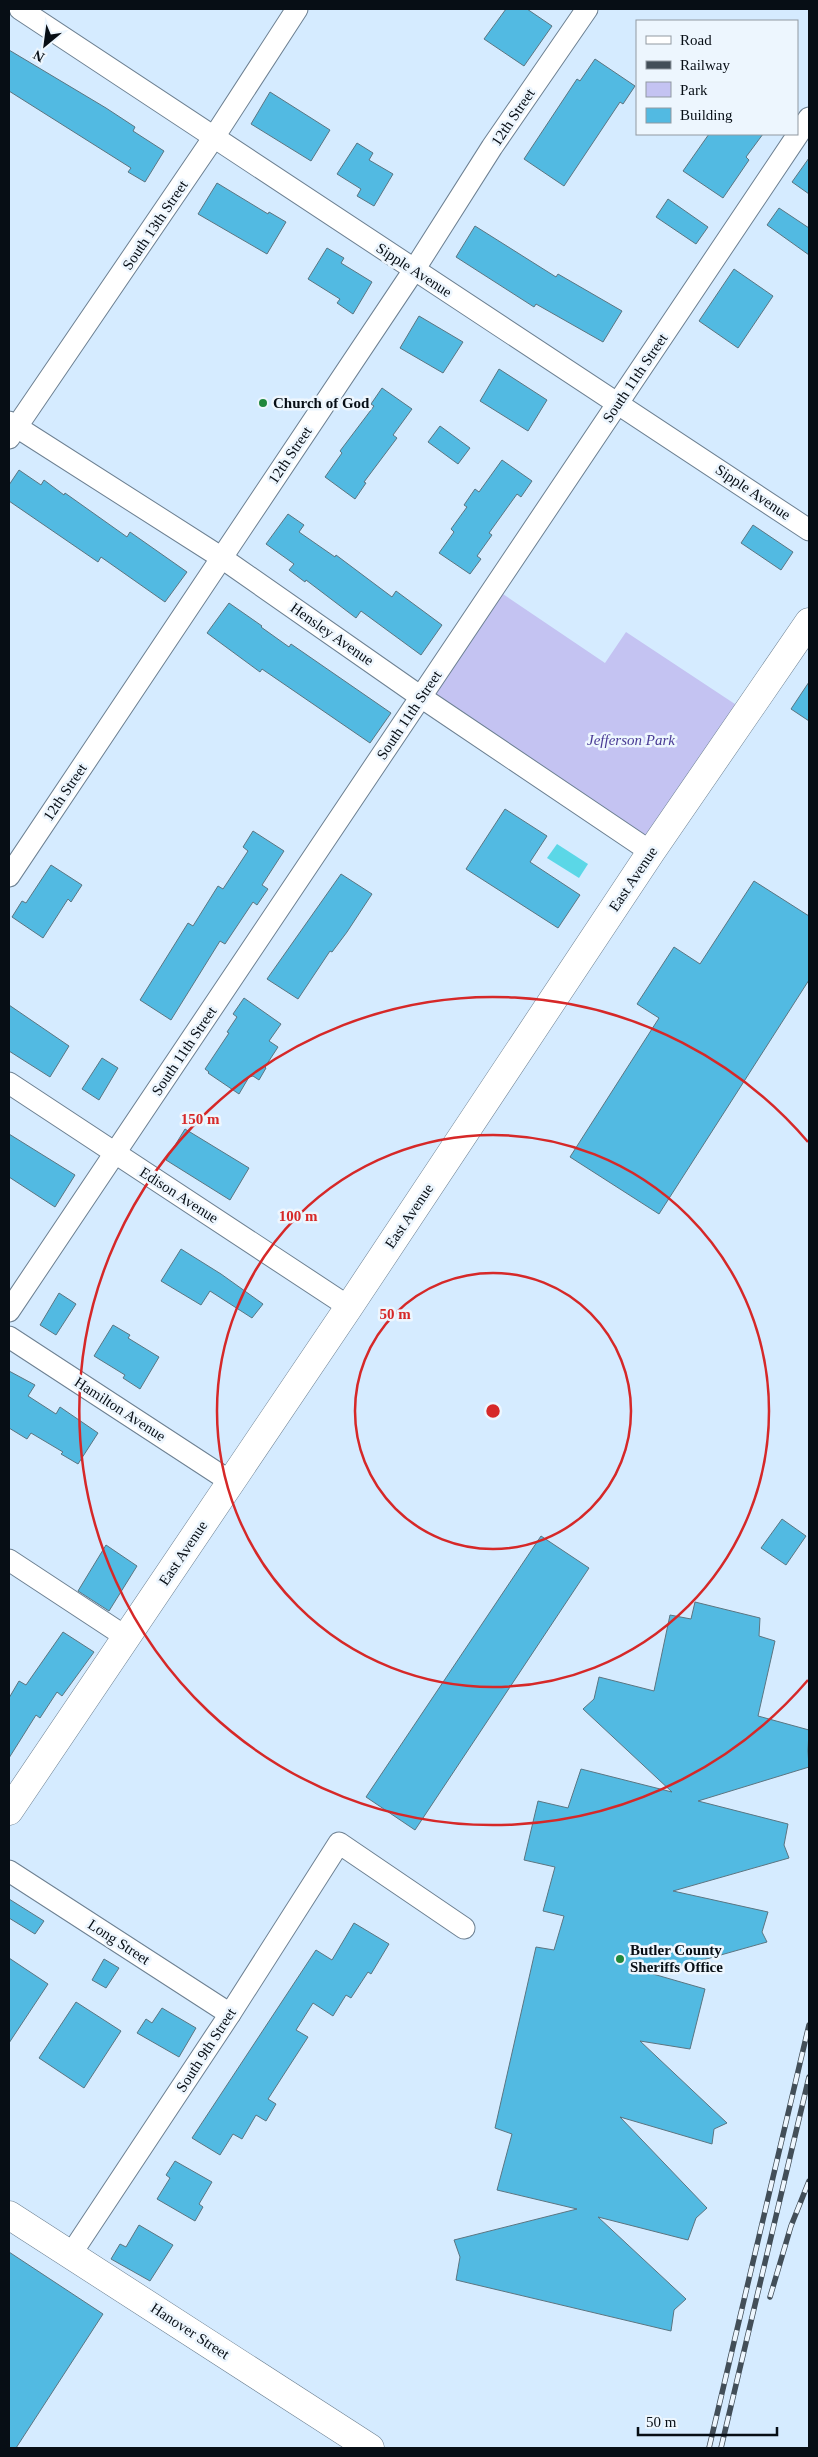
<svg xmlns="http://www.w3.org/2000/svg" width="818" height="2457" viewBox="0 0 818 2457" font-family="'Times New Roman',serif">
<rect width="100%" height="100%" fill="#d5ebff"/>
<path fill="#c4c3f2" d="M494 588 605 663 626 632 747 712 651 852 421 697Z"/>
<path fill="#5bd7e7" d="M557 844 588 864 579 878 547 858Z"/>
<g fill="#52bae2" stroke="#5b7581">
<path d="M506 9H527L552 26 524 66 484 39Z"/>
<path d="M9 50 106 108 135 127 133 131 164 151 145 182 128 172 131 168 9 91Z"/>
<path d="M595 59 635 86 623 104 620 102 564 186 524 159 577 79 580 81Z"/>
<path d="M270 92 330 130 311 161 251 124Z"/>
<path d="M709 134H763L746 157 749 160 723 198 683 171Z"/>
<path d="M357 143 373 153 369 160 393 174 374 206 357 196 361 189 337 174Z"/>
<path d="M809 158V194L792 182Z"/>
<path d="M217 183 268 214 269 212 286 222 267 254 198 214Z"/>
<path d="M668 199 708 227 696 244 656 217Z"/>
<path d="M779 208 809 228V255L767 225Z"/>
<path d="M475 226 556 277 558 274 622 311 603 342 536 304 534 307 456 257Z"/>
<path d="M327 248 344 258 341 263 372 282 353 314 337 303 340 299 308 279Z"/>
<path d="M734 269 773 296 738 348 699 321Z"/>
<path d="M419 316 463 342 443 373 400 348Z"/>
<path d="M499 369 547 400 528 431 480 401Z"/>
<path d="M382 388 412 409 393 435 397 438 364 482 366 483 355 499 325 477 342 453 340 451 374 406 371 404Z"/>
<path d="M440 426 470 448 458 464 428 442Z"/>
<path d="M502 460 532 481 521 497 517 494 489 533 492 535 477 556 481 559 470 574 439 553 454 532 451 529 467 507 464 505 475 489 479 492Z"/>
<path d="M19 470 41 485 44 480 64 495 65 493 127 537 130 532 187 572 165 602 101 557 98 562 9 501V485Z"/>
<path d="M288 514 304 525 299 532 335 557 336 555 392 597 396 591 442 625 421 655 361 611 356 618 306 580 305 582 289 570 294 564 266 544Z"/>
<path d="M753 525 793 552 781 570 741 543Z"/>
<path d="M229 603 262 626 261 627 289 647 291 644 391 713 370 743 262 669 260 672 207 633Z"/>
<path d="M809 682V721L791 709Z"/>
<path d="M505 809 547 836 530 862 580 895 558 928 466 869Z"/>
<path d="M253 831 284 851 262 885 268 889 257 905 253 902 225 944 220 941 171 1020 140 1000 188 923 193 926 218 886 223 889 248 851 243 847Z"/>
<path d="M51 865 82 885 71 902 68 899 43 938 12 917 22 901 26 903Z"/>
<path d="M341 874 372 894 347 932 332 952 330 951 298 999 267 979Z"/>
<path d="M754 881 809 916V980L659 1214 570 1157 659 1018 637 1004 674 947 700 964Z"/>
<path d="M244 998 281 1024 269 1041 278 1047 265 1067 266 1068 259 1080 253 1076 249 1077 239 1094 208 1073 209 1072 205 1069 229 1033 227 1032 237 1017 233 1014Z"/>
<path d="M9 1005 69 1046 50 1077 9 1051Z"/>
<path d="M102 1058 118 1068 99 1100 82 1089Z"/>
<path d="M185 1129 249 1168 230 1200 166 1160Z"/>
<path d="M9 1134 75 1175 55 1207 9 1177Z"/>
<path d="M181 1249 221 1274 263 1304 252 1318 210 1291 201 1305 161 1281Z"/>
<path d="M59 1293 76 1304 56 1335 40 1325Z"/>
<path d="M113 1325 130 1335 128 1338 159 1357 140 1389 123 1378 125 1375 94 1356Z"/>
<path d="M9 1371 35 1385 28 1396 56 1414 60 1407 98 1433 78 1464 61 1454 63 1452 31 1433 27 1439 9 1428Z"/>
<path d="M782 1519 806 1536 786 1565 761 1548Z"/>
<path d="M541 1536 589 1568 415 1830 366 1797Z"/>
<path d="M106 1545 137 1566 109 1611 78 1591Z"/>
<path d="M695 1602 760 1618 759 1636 775 1641 758 1716 809 1730 808 1751 809 1767 698 1801 788 1824 784 1845 789 1858 673 1891 768 1912 762 1932 767 1942 653 1974 705 1989 690 2049 640 2041 727 2123 714 2129 712 2144 620 2117 707 2208 696 2218 688 2240 598 2217 686 2299 674 2310 671 2331 456 2280 460 2257 454 2240 577 2209 497 2190 512 2134 495 2128 536 1947 554 1950 564 1916 543 1911 555 1867 524 1860 538 1801 568 1808 581 1769 672 1792 583 1709 594 1699 599 1677 654 1691 670 1615 691 1619Z"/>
<path d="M63 1632 94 1652 62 1696 57 1692 40 1718 36 1715 9 1758V1698L19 1681 26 1685Z"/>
<path d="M9 1899 44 1921 35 1934 9 1918Z"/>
<path d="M354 1923 389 1944 371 1974 368 1972 351 1998 346 1995 333 2016 313 2003 296 2030 308 2037 268 2099 276 2104 266 2121 256 2115 242 2139 233 2134 220 2155 192 2138 316 1950 332 1960Z"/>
<path d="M9 1958 48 1984 9 2043Z"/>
<path d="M104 1959 119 1968 106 1988 92 1980Z"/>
<path d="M76 2002 121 2031 84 2088 39 2058Z"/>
<path d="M162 2008 196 2028 179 2057 137 2033 146 2019 152 2023Z"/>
<path d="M175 2161 212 2182 199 2204 203 2207 195 2221 157 2199 170 2178 166 2175Z"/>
<path d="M139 2225 173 2245 150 2281 111 2259 120 2244 126 2247Z"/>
<path d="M9 2252 103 2314 16 2448H9Z"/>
</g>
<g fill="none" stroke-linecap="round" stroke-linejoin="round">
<g stroke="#6d8092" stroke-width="23">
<g id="street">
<path d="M20 9 809 530"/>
<path d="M9 422 222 558 421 697 651 852"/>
<path d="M9 438 214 137 297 9"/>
<path d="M9 876 414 270 492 147 587 9"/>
<path d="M9 1083 349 1307"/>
<path d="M9 1311 809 118"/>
<path d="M9 1337 231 1482"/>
<path d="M9 1560 126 1637"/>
<path d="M9 1871 230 2014"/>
<path d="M71 2254 230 2014 339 1843 464 1928"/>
</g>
</g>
<g stroke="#6d8092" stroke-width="29">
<g id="secondary">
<path d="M9 1811 349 1307 651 852 809 622"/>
<path d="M9 2215 370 2448"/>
</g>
</g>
<use href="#street" stroke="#fff" stroke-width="21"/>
<use href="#secondary" stroke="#fff" stroke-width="28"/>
<g stroke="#424e58" stroke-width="5.5">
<g id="rail">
<path d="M770 2297 791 2226 809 2181"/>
<path d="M709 2448 809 2025"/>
<path d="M721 2448 809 2077"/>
</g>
</g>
<use href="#rail" stroke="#edf6fe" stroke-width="4" stroke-dasharray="11" stroke-linecap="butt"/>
</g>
<g fill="none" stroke="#d62828" stroke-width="2.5">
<circle cx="493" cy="1411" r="138"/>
<circle cx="493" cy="1411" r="276"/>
<path d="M808 1680A414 414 0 1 1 808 1142"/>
</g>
<g fill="#21883d" stroke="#edf6fe" stroke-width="2">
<circle cx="263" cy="403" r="5"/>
<circle cx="620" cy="1959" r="5"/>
</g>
<g text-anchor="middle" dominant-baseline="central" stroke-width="5" stroke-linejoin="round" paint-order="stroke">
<g font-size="15" fill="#070e15" stroke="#edf6fe">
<text transform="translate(513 117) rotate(-56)">12th Street</text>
<text transform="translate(155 225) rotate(-56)">South 13th Street</text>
<text transform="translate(414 270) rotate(33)">Sipple Avenue</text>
<text transform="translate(635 378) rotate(-56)">South 11th Street</text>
<text transform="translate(290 455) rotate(-56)">12th Street</text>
<text transform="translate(753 492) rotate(34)">Sipple Avenue</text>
<text transform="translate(332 634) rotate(35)">Hensley Avenue</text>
<text transform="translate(409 715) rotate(-56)">South 11th Street</text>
<text transform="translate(65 792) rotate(-56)">12th Street</text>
<text transform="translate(633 879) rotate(-56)">East Avenue</text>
<text transform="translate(184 1051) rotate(-56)">South 11th Street</text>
<text transform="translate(179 1195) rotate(33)">Edison Avenue</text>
<text transform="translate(409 1216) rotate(-56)">East Avenue</text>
<text transform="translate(120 1409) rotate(33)">Hamilton Avenue</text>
<text transform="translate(183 1553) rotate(-56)">East Avenue</text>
<text transform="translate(119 1942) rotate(33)">Long Street</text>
<text transform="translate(206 2050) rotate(-57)">South 9th Street</text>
<text transform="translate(190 2331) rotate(33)">Hanover Street</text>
</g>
<g font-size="15" font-weight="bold" fill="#070e15" stroke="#edf6fe" text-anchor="start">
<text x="273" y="403">Church of God</text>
<text x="630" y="1950">Butler County<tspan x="630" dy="17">Sheriffs Office</tspan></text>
</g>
<g font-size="15" font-style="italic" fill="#483a94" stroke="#edf6fe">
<text x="631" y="740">Jefferson Park</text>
</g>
</g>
<circle cx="493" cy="1411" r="8" fill="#d62828" stroke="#edf6fe" stroke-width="2.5"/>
<g font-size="15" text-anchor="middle" font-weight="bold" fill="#d62828" stroke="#edf6fe" stroke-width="5" stroke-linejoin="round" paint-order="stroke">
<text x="200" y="1124">150 m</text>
<text x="298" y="1221">100 m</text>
<text x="395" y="1319">50 m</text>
</g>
<rect width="818" height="2457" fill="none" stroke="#070e15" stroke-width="20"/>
<rect x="636" y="20" width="162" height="115" fill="#edf6fe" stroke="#9199a1"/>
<rect x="646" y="36" width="25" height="8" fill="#ffffff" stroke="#9199a1"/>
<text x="680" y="45" font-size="15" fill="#070e15">Road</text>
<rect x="646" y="61" width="25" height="8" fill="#424e58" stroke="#9199a1"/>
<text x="680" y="70" font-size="15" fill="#070e15">Railway</text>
<rect x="646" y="82" width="25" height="15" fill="#c4c3f2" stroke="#9199a1"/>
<text x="680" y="95" font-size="15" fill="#070e15">Park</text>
<rect x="646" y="108" width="25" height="15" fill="#52bae2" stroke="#9199a1"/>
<text x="680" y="120" font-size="15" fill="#070e15">Building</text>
<g transform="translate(45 45) rotate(209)" stroke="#edf6fe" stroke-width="4" paint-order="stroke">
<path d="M0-4L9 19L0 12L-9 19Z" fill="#070e15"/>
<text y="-8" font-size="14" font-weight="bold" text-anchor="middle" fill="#070e15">N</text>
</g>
<path d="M638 2427v8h139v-8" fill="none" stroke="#070e15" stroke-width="2.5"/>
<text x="646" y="2427" font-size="15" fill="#070e15" stroke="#edf6fe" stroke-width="4" paint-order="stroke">50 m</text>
</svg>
